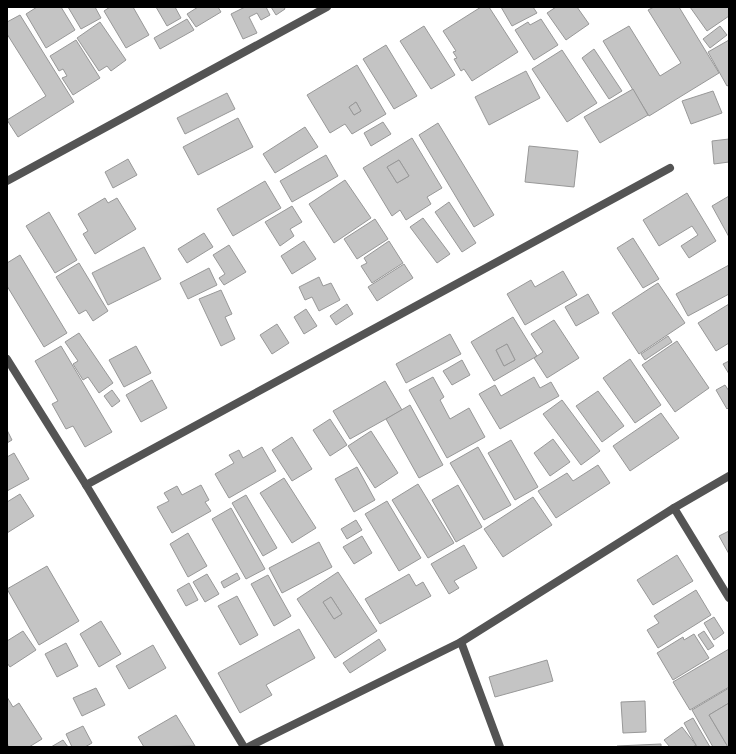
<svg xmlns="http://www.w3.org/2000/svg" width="736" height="754" viewBox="0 0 736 754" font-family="'Noto Sans',sans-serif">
<rect width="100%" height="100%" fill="#fff"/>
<g fill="#c4c4c4" stroke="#989898" fill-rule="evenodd">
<path d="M37 7H61L75 30 46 48 26 14Z"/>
<path d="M68 7H95L101 18 81 29Z"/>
<path d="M110 7H133L149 35 126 48 104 11Z"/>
<path d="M156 7H175L181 18 167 26Z"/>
<path d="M198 7H218L221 12 196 27 187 14Z"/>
<path d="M245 7H266L270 15 261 20 257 13 249 17 257 33 243 39 231 14Z"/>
<path d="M271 7H284L285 9 276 15Z"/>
<path d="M481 7H489L518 52 472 81 464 69 461 71 454 59 457 58 453 52 456 51 443 31Z"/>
<path d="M501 7H533L537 13 512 26Z"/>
<path d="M556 7H577L589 24 566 40 547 13Z"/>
<path d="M654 7H679L719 73 649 116 603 41 629 26 660 76 681 63 648 10Z"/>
<path d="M690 7H729V16L707 31Z"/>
<path d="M20 15 74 102 18 137 7 120 46 96 7 34V22Z"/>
<path d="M187 19 194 30 160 49 154 38Z"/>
<path d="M541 19 558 45 534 60 515 30 528 22 530 25Z"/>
<path d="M100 22 126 60 111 71 107 66 99 71 77 38Z"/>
<path d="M424 26 455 75 431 89 400 41Z"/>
<path d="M720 26 727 35 710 48 703 39Z"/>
<path d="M76 40 100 78 73 95 62 78 67 76 63 69 59 71 50 56Z"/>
<path d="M729 40V85L727 86 708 52Z"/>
<path d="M386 45 417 96 394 109 363 59Z"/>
<path d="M594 49 622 91 609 99 582 58Z"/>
<path d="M562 50 597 103 567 122 532 69Z"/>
<path d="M357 65 386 114 352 134 345 124 330 133 307 95ZM356 102 361 111 354 115 349 107Z"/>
<path d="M526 71 540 98 489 125 475 97Z"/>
<path d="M633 89 648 115 600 143 584 117Z"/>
<path d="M713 91 722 113 691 124 682 101Z"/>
<path d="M227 93 235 109 185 134 177 118Z"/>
<path d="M356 102 361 111 354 115 349 107Z"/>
<path d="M238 118 253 147 198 175 183 147Z"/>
<path d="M383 122 391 134 371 146 364 133Z"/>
<path d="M438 123 494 215 474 227 419 135Z"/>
<path d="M305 127 318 147 275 173 263 154Z"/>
<path d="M412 138 442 188 427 197 431 204 406 220 400 210 392 216 363 168ZM399 160 409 176 397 183 387 167Z"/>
<path d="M729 139V162L714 164 712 141Z"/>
<path d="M529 146 578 151 574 187 525 182Z"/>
<path d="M326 155 338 176 292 202 280 181Z"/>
<path d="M128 159 137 175 113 188 105 172Z"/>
<path d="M399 160 409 176 397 183 387 167Z"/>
<path d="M345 180 371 218 334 243 309 204Z"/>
<path d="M265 181 281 208 233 236 217 209Z"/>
<path d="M687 193 716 241 689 258 681 246 698 235 692 226 659 246 643 220Z"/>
<path d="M729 196V237L712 206Z"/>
<path d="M105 198 108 203 117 198 136 229 95 254 83 234 88 231 78 214Z"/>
<path d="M449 202 476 243 462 252 435 212Z"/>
<path d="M292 206 302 222 290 229 294 236 280 246 265 222Z"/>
<path d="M49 212 77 260 55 273 26 226Z"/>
<path d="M423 218 450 254 437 263 410 227Z"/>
<path d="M375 219 388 239 357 259 344 239Z"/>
<path d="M204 233 213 247 187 263 178 249Z"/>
<path d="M633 238 659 279 643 288 617 248Z"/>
<path d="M304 241 316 259 292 274 281 256Z"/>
<path d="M389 241 403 263 372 283 361 266 367 263 364 258Z"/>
<path d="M229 245 246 272 224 285 219 278 225 274 213 255Z"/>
<path d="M144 247 161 279 108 305 92 273Z"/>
<path d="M20 255 67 333 44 347 7 286V263Z"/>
<path d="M79 263 108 311 93 321 86 310 79 314 56 277Z"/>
<path d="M404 264 413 278 377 301 368 287Z"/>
<path d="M729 265V294L688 316 676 294Z"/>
<path d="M209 268 217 285 188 299 180 283Z"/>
<path d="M563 271 577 295 525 325 507 294 531 280 535 287Z"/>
<path d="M319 277 323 286 331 283 340 300 319 311 312 297 305 300 299 287Z"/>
<path d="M658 283 685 323 639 354 612 313Z"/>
<path d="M221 290 232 314 225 317 235 339 221 346 199 299Z"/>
<path d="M588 294 599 313 576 326 565 307Z"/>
<path d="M347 304 353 314 336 325 330 316Z"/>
<path d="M729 304V343L716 351 698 323Z"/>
<path d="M306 309 317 326 304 334 294 317Z"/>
<path d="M513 317 537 356 494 381 471 342ZM507 344 515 360 504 366 496 350Z"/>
<path d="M554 320 579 358 547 378 534 358 543 352 531 334Z"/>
<path d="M277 324 289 343 272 354 260 335Z"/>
<path d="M79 333 113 383 99 393 88 377 83 380 73 364 78 361 65 342Z"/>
<path d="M450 334 461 354 406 383 396 364Z"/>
<path d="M668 336 672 342 645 360 641 354Z"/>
<path d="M677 341 709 388 675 412 642 365Z"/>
<path d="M507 344 515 360 504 366 496 350Z"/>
<path d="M61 346 112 432 85 447 73 426 66 429 52 404 58 401 35 361Z"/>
<path d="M136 346 151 373 124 387 109 360Z"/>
<path d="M630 359 661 405 635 423 603 378Z"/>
<path d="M462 360 470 375 452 385 443 371Z"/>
<path d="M729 361V374L723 364Z"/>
<path d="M433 377 444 397 440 400 450 419 469 408 485 437 447 458 409 390Z"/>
<path d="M534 377 540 388 551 382 559 396 500 429 479 394 495 385 501 396Z"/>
<path d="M152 380 167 408 141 422 126 395Z"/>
<path d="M385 381 402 410 350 439 333 411Z"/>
<path d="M725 385 729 391V407L727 409 716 390Z"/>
<path d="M112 390 120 401 112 407 104 396Z"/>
<path d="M598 391 624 426 602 442 576 406Z"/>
<path d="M562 400 600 451 581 465 543 414Z"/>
<path d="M410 405 443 465 419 478 386 419Z"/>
<path d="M661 413 679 438 630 471 613 446Z"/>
<path d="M330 419 347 445 330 456 313 430Z"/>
<path d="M7 430 12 440 7 443Z"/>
<path d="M371 431 398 473 375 488 348 446Z"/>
<path d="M292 437 312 469 292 481 272 450Z"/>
<path d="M553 439 570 462 550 476 534 453Z"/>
<path d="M511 440 538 487 515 500 488 453Z"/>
<path d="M262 447 276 471 229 498 215 474 234 463 229 455 239 450 243 458Z"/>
<path d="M478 447 511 505 484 520 450 463Z"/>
<path d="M14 453 29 479 7 491V457Z"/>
<path d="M598 465 610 483 556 518 538 491 567 473 573 481Z"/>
<path d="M357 467 375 500 354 512 335 479Z"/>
<path d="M284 478 316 528 292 543 260 493Z"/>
<path d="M418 484 454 543 428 558 392 500Z"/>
<path d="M201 485 209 500 205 502 211 511 172 533 157 507 169 501 164 493 177 486 182 495Z"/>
<path d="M458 485 482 527 456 542 432 500Z"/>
<path d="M20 494 34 516 7 533V502Z"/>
<path d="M246 495 277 548 263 556 232 503Z"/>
<path d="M533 497 552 525 503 557 484 529Z"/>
<path d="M387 501 421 558 399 571 365 514Z"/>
<path d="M231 508 265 569 246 579 212 519Z"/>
<path d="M356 520 362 530 347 539 341 529Z"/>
<path d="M729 531V554L719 536Z"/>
<path d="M188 533 207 566 188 577 170 544Z"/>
<path d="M362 536 372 553 354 564 343 547Z"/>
<path d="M319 542 332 567 282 593 269 568Z"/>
<path d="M464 545 477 568 454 581 459 588 449 594 431 564Z"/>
<path d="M677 555 693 581 653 605 637 580Z"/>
<path d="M47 566 79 621 39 645 7 589Z"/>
<path d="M338 572 377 631 335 658 297 599ZM331 597 342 614 334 619 323 602Z"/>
<path d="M237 573 240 579 224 588 221 582Z"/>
<path d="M207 574 219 594 205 602 193 582Z"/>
<path d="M409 574 416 586 423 582 431 596 380 624 365 599Z"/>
<path d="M268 575 291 616 274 626 251 584Z"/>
<path d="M189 583 198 600 186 606 177 590Z"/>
<path d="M696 590 711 615 658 648 647 630 659 623 654 616Z"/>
<path d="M237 596 258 635 240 645 218 606Z"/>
<path d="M331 597 342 614 334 619 323 602Z"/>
<path d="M714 617 724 633 714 640 704 623Z"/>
<path d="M101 621 121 654 99 667 80 634Z"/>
<path d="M299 629 315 658 266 685 272 695 240 713 218 673Z"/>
<path d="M23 631 36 650 10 667 7 663V641Z"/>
<path d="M704 631 714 646 708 650 698 635Z"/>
<path d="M694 634 709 658 673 680 657 653 683 637 684 640Z"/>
<path d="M379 639 386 650 350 673 343 663Z"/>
<path d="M66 643 78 666 57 677 45 654Z"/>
<path d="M153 645 166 668 129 689 116 666Z"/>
<path d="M729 649V687L690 710 673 682Z"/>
<path d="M547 660 553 681 495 697 489 677Z"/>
<path d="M96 688 105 705 82 716 73 698Z"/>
<path d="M729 688V703L709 715 728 747H713L692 710Z"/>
<path d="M7 697 13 707 19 703 42 739 29 747H9L7 743Z"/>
<path d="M645 701 646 732 623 733 621 702Z"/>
<path d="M729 703V747H728L709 715Z"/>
<path d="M176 715 195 746 144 747 138 737Z"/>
<path d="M693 718 710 747H697L684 723Z"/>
<path d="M83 726 92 743 85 747H72L66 734Z"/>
<path d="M682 727 696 745 693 747H670L664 740Z"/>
<path d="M63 740 68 747H51Z"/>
<path d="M661 744V747H618L617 746Z"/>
</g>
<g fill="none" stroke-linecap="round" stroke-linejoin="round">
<g stroke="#545454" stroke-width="8">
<path d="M7 181 327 7"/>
<path d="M7 359 86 485 244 747"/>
<path d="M86 485 670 168"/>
<path d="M674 508 729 598"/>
<path d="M461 642 500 747"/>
<path d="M248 747 461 642 674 508 729 476"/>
</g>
</g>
<rect width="736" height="754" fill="none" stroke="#000000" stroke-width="16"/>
</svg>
